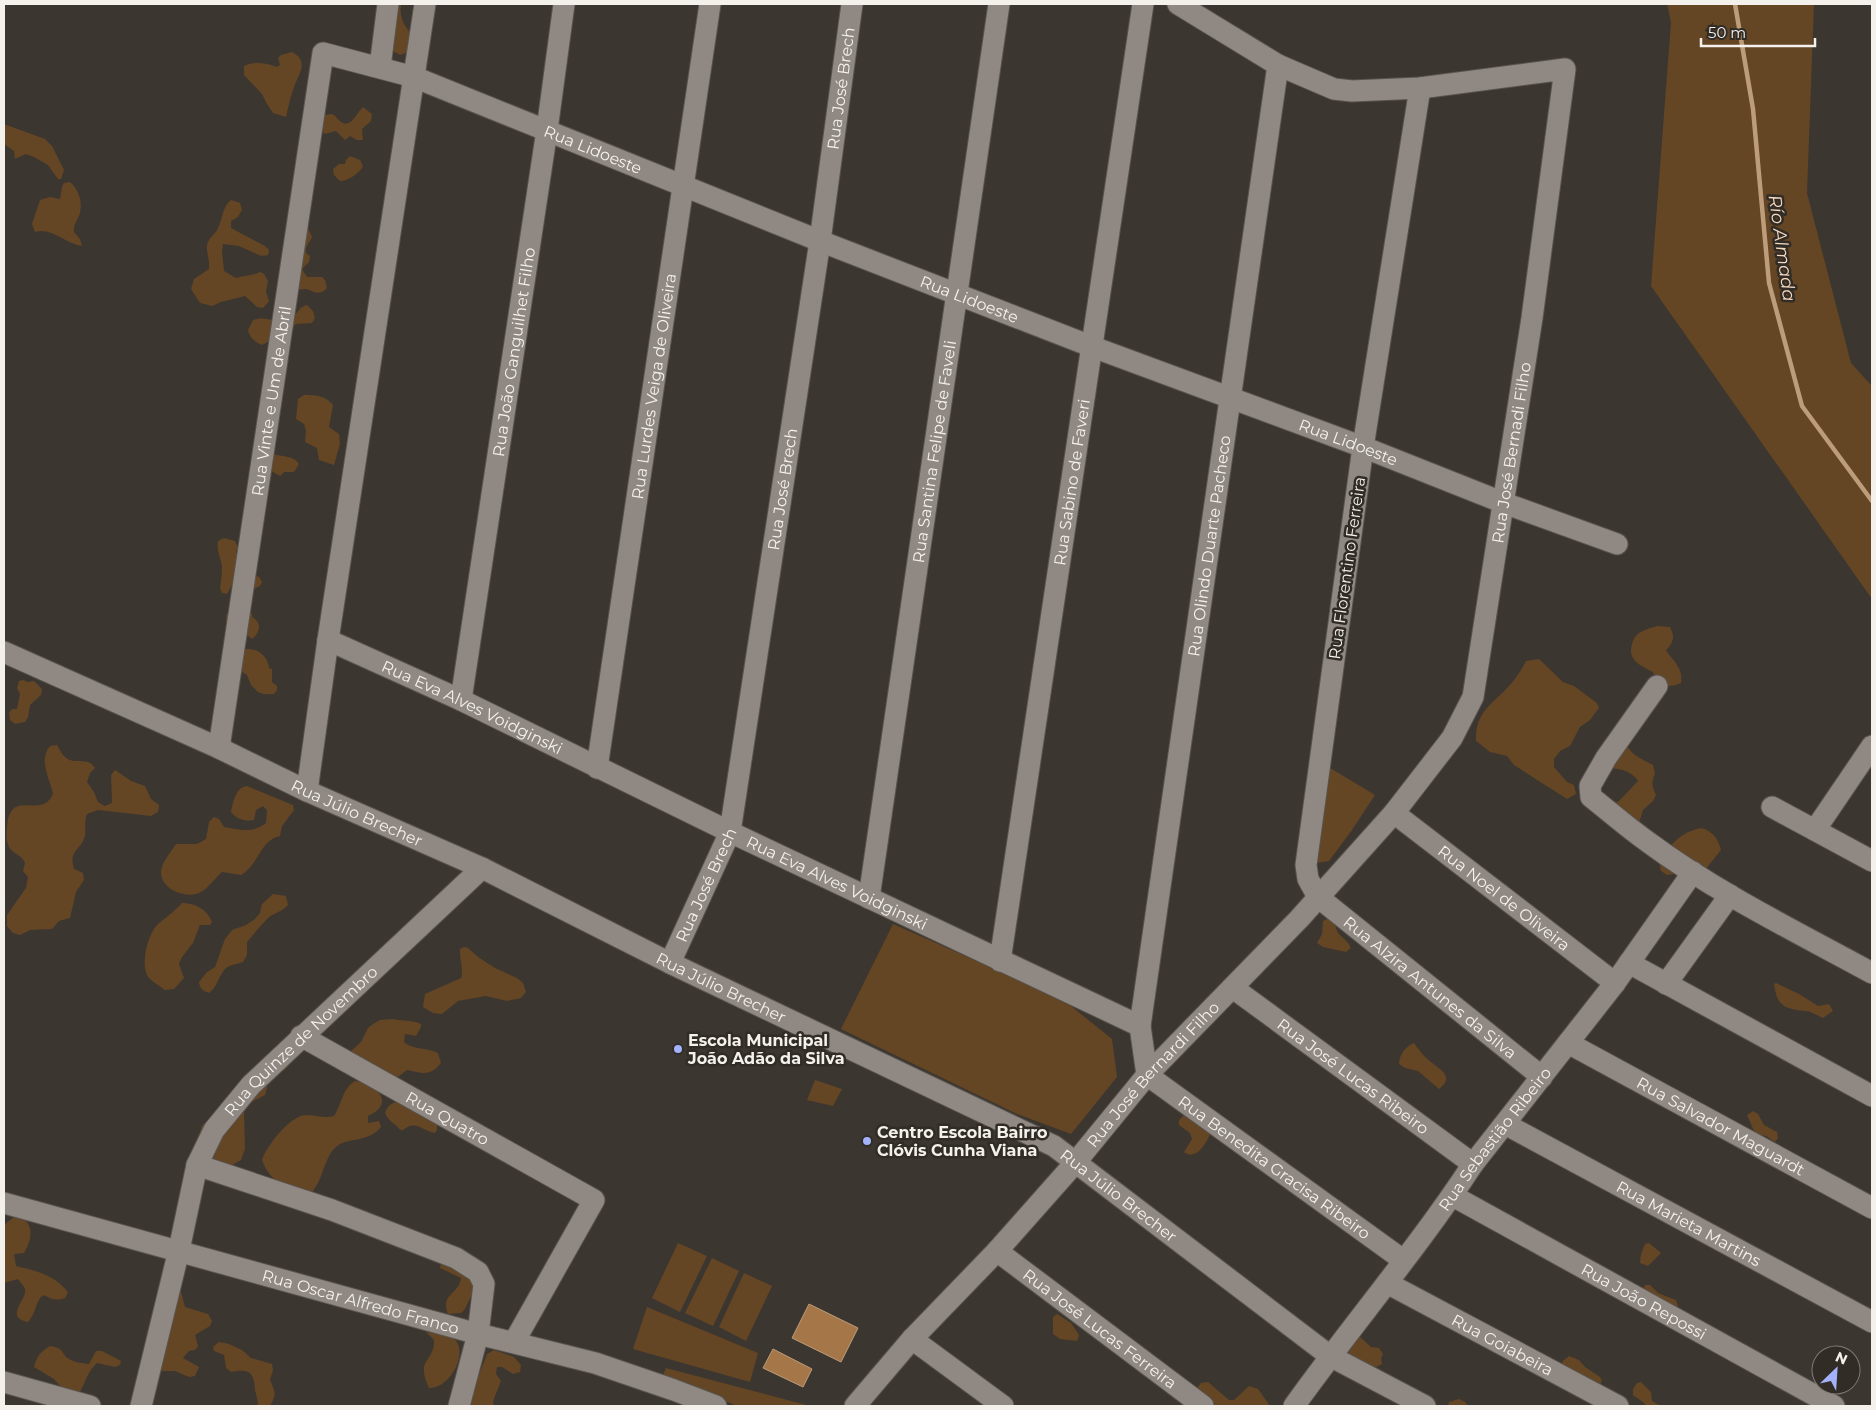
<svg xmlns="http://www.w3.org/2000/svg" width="1876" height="1410" viewBox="0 0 1876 1410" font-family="Montserrat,sans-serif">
<rect width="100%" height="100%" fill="#3c3630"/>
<g fill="#644524">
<path d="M386 4H401C399 17 404 26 413 36L408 52 400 55 389 49Z"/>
<path d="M1667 4H1814L1807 193 1851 363 1872 386V599L1651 286 1671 22Z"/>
<path d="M292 52C311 62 297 76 293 90 290 99 288 108 286 117L273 113 267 104 262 94 244 75V66C256 61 265 63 277 67L280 65 278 58 281 55Z"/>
<path d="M363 107 372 114 371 121 362 129 363 140H357L350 136 345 140 336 131 325 134 322 131 324 115 332 114C336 116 338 120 341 122 351 129 357 112 363 107Z"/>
<path d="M4 124 45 139 52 146 64 170 61 179H58L48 165 34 157 26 154 15 159 14 151 4 144Z"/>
<path d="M350 156 360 160 363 166C360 173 348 181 340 181L334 175 333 169 339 164H345L346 160Z"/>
<path d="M70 182C78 189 83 201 80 213 78 220 73 224 74 232L80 239 82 246C65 244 52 227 35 232L32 224 40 200 50 197 60 199 62 187 64 183Z"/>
<path d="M231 200 240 203 242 210 238 217 231 221V228L265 246 269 250 268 255 261 256 239 246 223 244 222 251 224 271 236 278C244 275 252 276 260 272L264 274 268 281 266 292 269 301 263 308 257 307 245 296 221 302 212 306 200 303 191 289 194 279 209 269C210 260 206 252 207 245 209 237 215 235 218 228 223 218 222 207 231 200Z"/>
<path d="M308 228 312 237 306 248V253L310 256 309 262 302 269 307 277H322L325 280 327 288C320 295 317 293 309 290 305 288 300 290 296 290L304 229Z"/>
<path d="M307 305 313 311 315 318 312 323 296 324 292 329 262 345C254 341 250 338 248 330L253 320C269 315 274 325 288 319 297 316 298 307 307 305Z"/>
<path d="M304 395C315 395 325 395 333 405L329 427 339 434 340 444 334 465 319 460 317 448 305 442 306 431 304 424 296 419 298 399Z"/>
<path d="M273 454C282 457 293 455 299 464L294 472H284L280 476 273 472 268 473Z"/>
<path d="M224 538 235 541 238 548 236 552 254 575 259 577 262 582 260 586C259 586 254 589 253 590 250 595 250 609 252 615 254 621 253 616 257 621 262 627 257 635 252 639L248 636 243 638 227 627 226 616 234 602V581L227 594 222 593 220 588C221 581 222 574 222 567 221 558 216 550 218 541Z"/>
<path d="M1657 626 1670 627C1675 637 1674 642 1666 650 1673 661 1684 669 1681 683 1670 688 1665 686 1655 679L1653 672C1641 666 1627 660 1632 644 1633 640 1635 636 1638 634 1643 630 1651 628 1657 626Z"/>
<path d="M246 649C257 648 268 656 269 668L272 669V682L277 686V690L274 694H263L258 692 251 685 247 675 237 669 243 652Z"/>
<path d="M1539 659 1563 682 1574 686 1597 703 1599 708 1590 720 1580 727 1570 746 1560 751 1554 759V767L1567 782 1574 785 1576 794 1567 799 1514 765 1507 756 1490 752 1476 741C1475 711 1493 704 1510 685 1516 678 1522 669 1526 661Z"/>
<path d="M23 680 28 682 34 681 42 689 41 695 30 705 28 717 25 722 15 724 10 720 9 713 12 709H17L20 694 17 688 19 681Z"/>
<path d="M1606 738C1626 737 1623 744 1635 755 1641 759 1647 762 1653 765L1655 774C1651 782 1652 787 1656 795L1653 801 1643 810 1637 829 1615 803 1619 801 1638 781C1632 771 1619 768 1608 768L1598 755Z"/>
<path d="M57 745C60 750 62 755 66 758 76 765 88 756 95 768L90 773 87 782 94 792 98 802 105 806 112 803 111 775 115 770 131 781 145 786 151 799 159 805 158 812 151 816 98 810 87 814C84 823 86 827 85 835 82 850 68 850 74 869L83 873 84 880 76 892 70 918 59 921 52 929 30 930 20 935 13 933 7 926V915L26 888 28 877 23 871 25 863C20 853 14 855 9 847 6 841 6 833 7 827 10 786 41 821 53 794 50 779 38 760 50 746Z"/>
<path d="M1327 766 1375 795 1352 830 1329 861 1317 863Z"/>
<path d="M247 786 293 805 294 810 282 826 280 836C260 840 259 865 241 875L222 872C215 878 208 889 199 893 185 899 160 889 161 871 162 862 171 852 176 844H197L206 839 209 822 214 817 219 819 224 827C239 830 254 833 266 823L267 810 263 806 256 810 254 820C245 822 237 819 231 812 233 802 236 787 247 786Z"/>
<path d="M1701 828C1713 831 1718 839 1721 850L1705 870 1667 875 1661 871 1659 862C1669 845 1681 832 1701 828Z"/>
<path d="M273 894 286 896 288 905C281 913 275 912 268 918 261 925 254 934 247 942V955L243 962C237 964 229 965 225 969 218 977 217 988 209 993 203 991 200 989 199 982L207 972 215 967 225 939 232 930 246 925 255 919 260 913 262 904Z"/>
<path d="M182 903C195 903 207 909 212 922L210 925H200L193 943 182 957 179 964 184 978 174 989 165 990C160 986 150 981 147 975 141 961 148 934 158 924 166 917 175 911 182 903Z"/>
<path d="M1329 918 1335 922C1336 938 1346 936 1351 948L1346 952 1323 947 1317 943 1322 934 1323 921Z"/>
<path d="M893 924 997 970 1071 1006 1112 1039 1117 1077 1071 1134 1015 1113 841 1029Z"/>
<path d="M464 947 468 948 478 957 495 968 517 978 523 983 526 992 521 998 507 1001 486 996 458 1001 442 1014 433 1013 423 1007 425 994 461 978C464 968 459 959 460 949Z"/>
<path d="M1776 983 1799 994 1818 1006 1829 1004 1833 1011 1823 1018C1818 1016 1811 1011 1805 1011 1784 1009 1777 1006 1774 984Z"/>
<path d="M393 1019C402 1021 413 1020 421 1024V1027L416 1036 405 1034 404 1042C412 1050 427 1047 438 1053L441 1063C430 1077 422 1073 407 1070L395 1079 350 1052 361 1042 368 1028 373 1024 380 1020Z"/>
<path d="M1414 1043C1419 1050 1424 1057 1431 1062 1441 1070 1455 1077 1439 1089L1418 1071 1405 1068 1399 1064C1399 1055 1406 1046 1414 1043Z"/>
<path d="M280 1047 293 1055C289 1067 286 1073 272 1073L266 1083 267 1088 265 1095 250 1103 244 1112 245 1149 241 1160 229 1167H222L194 1148 202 1126 264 1062 266 1055Z"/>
<path d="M815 1080 842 1089 833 1106 807 1100Z"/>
<path d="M355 1081C376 1084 397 1103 368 1116V1123L379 1121 381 1127C367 1144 347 1136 335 1148 324 1158 323 1181 311 1193 288 1187 271 1185 262 1160 267 1145 290 1116 306 1115 316 1115 324 1119 334 1116 342 1104 342 1089 355 1081Z"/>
<path d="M403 1101 433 1120 437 1125V1130L435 1133C422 1131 416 1119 403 1130H400C395 1123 388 1121 385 1113 388 1104 393 1102 403 1101Z"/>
<path d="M1753 1111 1758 1114 1764 1125 1777 1132 1778 1138 1775 1142 1766 1136 1760 1135 1754 1131 1747 1115Z"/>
<path d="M1186 1113 1206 1127 1210 1134C1206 1144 1196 1161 1184 1152L1192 1139 1190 1133 1179 1125V1120Z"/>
<path d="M14 1217C35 1218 33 1239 24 1253L14 1254 16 1266C37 1271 54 1275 68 1292L65 1298C56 1302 50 1298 43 1295 35 1302 36 1314 28 1322 3 1317 28 1299 25 1289 24 1286 20 1282 18 1279L4 1283V1225Z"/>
<path d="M678 1243 707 1256 680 1312 652 1298Z"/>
<path d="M1649 1243 1661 1253 1648 1266 1640 1263C1640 1257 1642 1250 1645 1244Z"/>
<path d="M712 1258 739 1271 713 1326 685 1313Z"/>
<path d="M445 1261 465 1270 473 1284V1292L465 1309 461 1313 448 1314C440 1293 459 1295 461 1278L440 1268 441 1264Z"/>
<path d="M744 1273 772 1286 746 1341 719 1327Z"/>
<path d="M1645 1285H1650L1658 1293 1676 1300 1678 1306 1674 1309 1643 1291Z"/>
<path d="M178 1292H181L185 1307 208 1314 212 1321 210 1326 195 1335 198 1346 195 1350 189 1351 183 1358 199 1367 195 1376 189 1377 175 1371H159Z"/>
<path d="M647 1307 758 1353 750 1382 633 1349Z"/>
<path d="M1057 1314 1071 1323 1079 1335 1077 1341 1060 1339 1053 1334V1317Z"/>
<path d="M426 1332C435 1334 446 1333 453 1338 470 1350 451 1389 429 1388 427 1383 424 1377 424 1371 422 1361 435 1356 434 1340Z"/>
<path d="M1359 1336 1371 1347 1379 1348 1383 1354 1381 1358 1382 1364 1376 1367 1362 1362 1349 1363 1346 1349Z"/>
<path d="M219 1342 229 1344 242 1350 251 1358 272 1364 273 1370 270 1380C275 1392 277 1394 270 1406H258C258 1400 256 1395 255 1390 254 1371 248 1369 231 1372L226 1368 224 1355 214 1351 213 1347Z"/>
<path d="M50 1346C65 1348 60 1353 69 1359 75 1363 83 1363 89 1364L96 1351H102L121 1361 120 1365 115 1367 97 1363C87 1372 86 1382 79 1393L63 1389 54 1379 34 1367C37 1356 40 1352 50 1346Z"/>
<path d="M494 1350 514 1357 521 1365 520 1372 513 1374 502 1367H497L496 1374 501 1381 493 1401 494 1406H465L472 1383 478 1377 487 1354Z"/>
<path d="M1569 1356 1579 1360 1585 1367 1600 1377 1602 1381 1599 1386C1591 1384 1588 1377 1581 1374 1573 1371 1567 1371 1561 1365L1563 1361Z"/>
<path d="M666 1368 810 1406H737L663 1375Z"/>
<path d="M1208 1382 1229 1400H1234L1249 1386 1258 1389 1270 1406H1221L1210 1405 1198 1394 1197 1388 1201 1383Z"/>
<path d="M1641 1382 1651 1392 1652 1401 1661 1406H1646L1644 1403 1633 1395V1389L1637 1383Z"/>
<path d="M1459 1399 1465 1402 1468 1406H1448L1449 1402Z"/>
</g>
<g fill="#a57748" stroke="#bd9c7a">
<path d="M809 1304 858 1328 841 1362 792 1338Z"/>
<path d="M773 1349 812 1369 803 1387 763 1368Z"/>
</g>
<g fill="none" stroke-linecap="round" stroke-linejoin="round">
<path stroke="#bd9c7a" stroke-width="4.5" d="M1735 4 1753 109 1769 283 1802 406 1872 501"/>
<g stroke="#59544f" stroke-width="23">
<g id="minor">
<path d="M380 67 388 4"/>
<path id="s1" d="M1420 88 1363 447 1306 865 1308 879 1318 897 1542 1077"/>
<path id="s2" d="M328 640 461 700 730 832 1140 1026 1147 1075 1403 1260"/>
<path id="s3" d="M4 652 219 748 307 791 482 868 670 963 1054 1146 1330 1356 1425 1406"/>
<path d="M1657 686 1606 758 1590 786 1591 797C1610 812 1628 828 1648 842 1717 893 1797 932 1872 973"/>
<path id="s4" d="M461 700 547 130 564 4"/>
<path id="s5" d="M219 748 323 53 414 77 820 241 1093 347 1363 447 1504 503 1617 544"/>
<path id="s6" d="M597 768 710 4"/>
<path d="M307 791 328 640 425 4"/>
<path d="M1772 807 1872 861"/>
<path id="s7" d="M1394 813 1615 983"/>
<path d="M1815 830 1872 746"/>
<path id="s8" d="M869 898 999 4"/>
<path id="s9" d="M1000 961 1143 4"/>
<path id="s10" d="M670 963 730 832 820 241 852 4"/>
<path d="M1629 963 1872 1096"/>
<path d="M1666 984 1730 895"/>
<path id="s11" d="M1233 988 1473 1164"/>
<path id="s12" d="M1140 1026 1278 65"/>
<path id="s13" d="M301 1036 594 1200 514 1342"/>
<path id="s14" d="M1568 1043 1872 1208"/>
<path id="s15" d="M1505 1124 1872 1322"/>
<path d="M197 1165 332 1210 456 1258 478 1272 484 1284 478 1334 459 1406"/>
<path id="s16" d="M1453 1196 1834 1406"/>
<path id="s17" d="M4 1203 478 1334 595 1363 674 1390 716 1406"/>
<path id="s18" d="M997 1251 1203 1406"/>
<path id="s19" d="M1387 1283 1618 1406"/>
<path d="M912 1339 1003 1406"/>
<path d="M4 1382 90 1406"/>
<path id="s20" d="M141 1406 179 1250 197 1165 214 1130 251 1085 482 868"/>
<path id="s21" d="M855 1406 912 1339 997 1251 1075 1163 1147 1075 1299 919 1394 813 1452 738 1473 697 1532 318 1565 69 1420 88 1352 91 1334 89 1278 65 1178 4"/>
<path id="s22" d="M1294 1406C1352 1325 1418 1248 1473 1164L1615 983 1693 872"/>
</g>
</g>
<use href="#minor" stroke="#908983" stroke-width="21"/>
</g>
<g fill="#a4b2fc" stroke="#312c26" stroke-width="2">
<circle cx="678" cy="1049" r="5"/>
<circle cx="867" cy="1141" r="5"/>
</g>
<g text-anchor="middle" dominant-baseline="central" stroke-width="5" stroke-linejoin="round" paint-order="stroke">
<g font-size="16" fill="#f4f1ed" stroke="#312c26">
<text stroke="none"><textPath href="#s10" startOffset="896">Rua José Brech</textPath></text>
<text stroke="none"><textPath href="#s5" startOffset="990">Rua Lidoeste</textPath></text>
<text stroke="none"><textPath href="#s5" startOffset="1395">Rua Lidoeste</textPath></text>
<text stroke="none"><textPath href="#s4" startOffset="352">Rua João Ganguilhet Filho</textPath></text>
<text stroke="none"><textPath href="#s6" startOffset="386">Rua Lurdes Veiga de Oliveira</textPath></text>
<text stroke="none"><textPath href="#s5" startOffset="351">Rua Vinte e Um de Abril</textPath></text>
<text stroke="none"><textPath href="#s5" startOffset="1800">Rua Lidoeste</textPath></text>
<text stroke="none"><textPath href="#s8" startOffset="451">Rua Santina Felipe de Faveli</textPath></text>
<text stroke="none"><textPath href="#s21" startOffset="1190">Rua José Bernadi Filho</textPath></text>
<text stroke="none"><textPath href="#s9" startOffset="484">Rua Sabino de Faveri</textPath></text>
<text stroke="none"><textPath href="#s10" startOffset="491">Rua José Brech</textPath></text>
<text stroke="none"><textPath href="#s12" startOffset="485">Rua Olindo Duarte Pacheco</textPath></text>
<text transform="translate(1347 568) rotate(-82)">Rua Florentino Ferreira</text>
<text stroke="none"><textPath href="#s2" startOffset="159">Rua Eva Alves Voidginski</textPath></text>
<text stroke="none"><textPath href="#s3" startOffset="388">Rua Júlio Brecher</textPath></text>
<text stroke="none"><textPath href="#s2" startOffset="564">Rua Eva Alves Voidginski</textPath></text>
<text stroke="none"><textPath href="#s10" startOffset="86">Rua José Brech</textPath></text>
<text stroke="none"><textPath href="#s7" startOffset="139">Rua Noel de Oliveira</textPath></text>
<text stroke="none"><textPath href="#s3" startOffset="792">Rua Júlio Brecher</textPath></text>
<text stroke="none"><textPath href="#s1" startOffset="964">Rua Alzira Antunes da Silva</textPath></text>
<text stroke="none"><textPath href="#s20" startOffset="411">Rua Quinze de Novembro</textPath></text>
<text stroke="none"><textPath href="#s21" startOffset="446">Rua José Bernardi Filho</textPath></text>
<text stroke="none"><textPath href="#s11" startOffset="149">Rua José Lucas Ribeiro</textPath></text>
<text stroke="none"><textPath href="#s13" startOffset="168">Rua Quatro</textPath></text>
<text stroke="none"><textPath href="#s14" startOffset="174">Rua Salvador Maguardt</textPath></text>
<text stroke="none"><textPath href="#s22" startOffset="334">Rua Sebastião Ribeiro</textPath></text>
<text stroke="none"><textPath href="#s2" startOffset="1106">Rua Benedita Gracisa Ribeiro</textPath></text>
<text stroke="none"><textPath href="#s3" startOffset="1242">Rua Júlio Brecher</textPath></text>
<text stroke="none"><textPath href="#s15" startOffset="209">Rua Marieta Martins</textPath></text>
<text stroke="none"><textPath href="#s17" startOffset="370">Rua Oscar Alfredo Franco</textPath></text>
<text stroke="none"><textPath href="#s16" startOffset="218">Rua João Repossi</textPath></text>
<text stroke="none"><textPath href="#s18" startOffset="129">Rua José Lucas Ferreira</textPath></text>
<text stroke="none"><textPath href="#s19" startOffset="131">Rua Goiabeira</textPath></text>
</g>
<g font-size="16" font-weight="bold" fill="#f4f1ed" stroke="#312c26" text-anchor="start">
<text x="688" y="1040">Escola Municipal<tspan x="688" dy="18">João Adão da Silva</tspan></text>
<text x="877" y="1132">Centro Escola Bairro<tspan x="877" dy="18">Clóvis Cunha Viana</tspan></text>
</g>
<g font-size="18" font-style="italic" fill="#f5d9bf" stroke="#312c26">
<text transform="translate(1782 248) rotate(82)">Río Almada</text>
</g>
</g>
<rect width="1876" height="1410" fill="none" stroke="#f4f1ed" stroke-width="10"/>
<g transform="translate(1836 1370) rotate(25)"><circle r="24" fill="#312c26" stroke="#7f7b76"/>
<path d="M0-4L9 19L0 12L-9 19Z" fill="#a4b2fc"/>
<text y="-8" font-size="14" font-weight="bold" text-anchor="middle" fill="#f4f1ed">N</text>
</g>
<path d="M1701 38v8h114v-8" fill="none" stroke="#f4f1ed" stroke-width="2.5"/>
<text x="1708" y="38" font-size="15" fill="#f4f1ed" stroke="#312c26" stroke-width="4" paint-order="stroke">50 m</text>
</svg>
